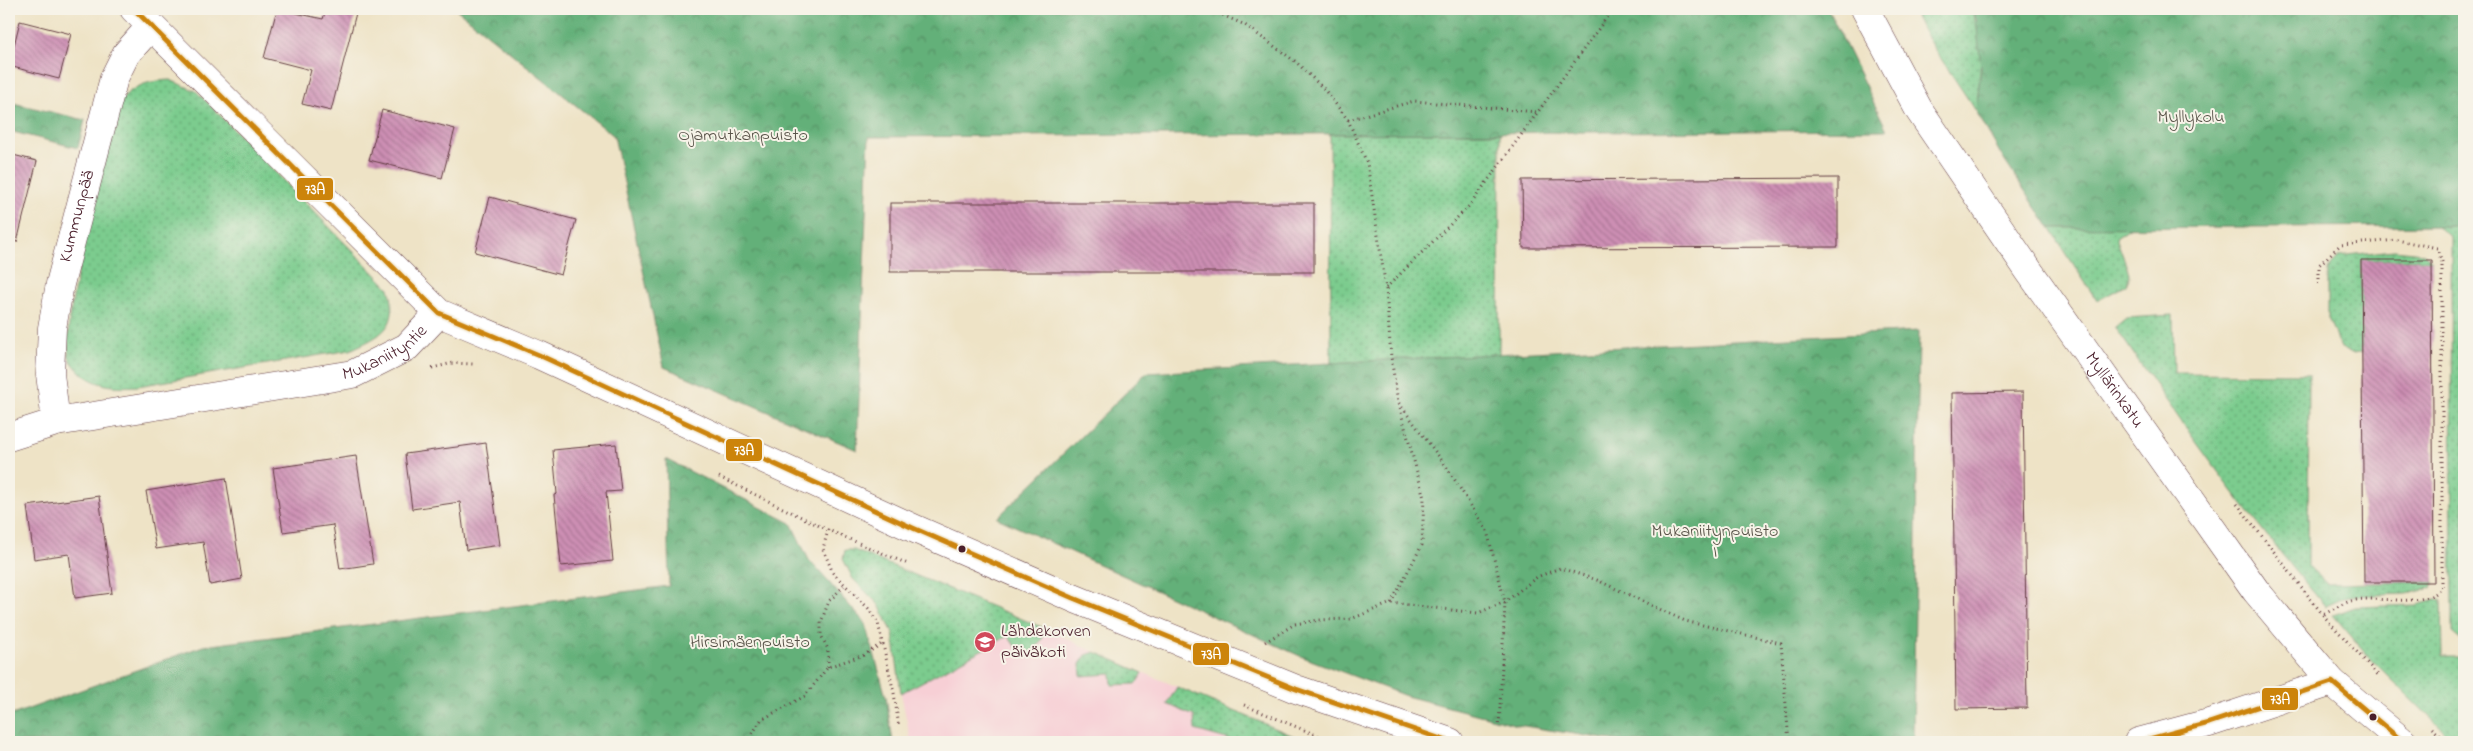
<svg xmlns="http://www.w3.org/2000/svg" width="2473" height="751" viewBox="0 0 2473 751" font-family="'Indie Flower',sans-serif">
<defs>
<pattern id="grass-dots" width="8" height="8" patternUnits="userSpaceOnUse" patternTransform="scale(1.25)"><rect width="8" height="8" fill="#7bcc8e"/><path d="M2 2h.1M6 6h.1" fill="none" stroke="#67a574" stroke-width="1.8" stroke-linecap="round"/></pattern>
<pattern id="forest-crowns" width="20" height="18" patternUnits="userSpaceOnUse" patternTransform="scale(1.25)"><rect width="20" height="18" fill="#64b079"/><path d="M2 6a3 3 0 1 1 6 0M12 15a3 3 0 1 1 6 0" fill="none" stroke="#548f63"/></pattern>
<pattern id="building-back-hatch" width="6" height="6" patternUnits="userSpaceOnUse" patternTransform="scale(1.25)"><rect width="6" height="6" fill="#cd8fb4"/><path d="M-1 5l2 2M0 0l6 6M5-1l2 2" fill="none" stroke="#a87493"/></pattern>
</defs>
<rect width="100%" height="100%" fill="#f7f3e8"/>
<filter id="ink" filterUnits="userSpaceOnUse"><feTurbulence type="fractalNoise" baseFrequency=".02" numOctaves="2"/><feDisplacementMap in="SourceGraphic" scale="10" xChannelSelector="R" yChannelSelector="G"/><feConvolveMatrix kernelMatrix="1 2 1 2 8 2 1 2 1" color-interpolation-filters="sRGB"/></filter>
<filter id="wash" filterUnits="userSpaceOnUse"><feTurbulence type="fractalNoise" baseFrequency=".0096" numOctaves="4" result="noise"/><feDisplacementMap in="SourceGraphic" scale="20" xChannelSelector="R" yChannelSelector="G"/><feGaussianBlur stdDeviation="1.12" result="paint"/><feColorMatrix in="noise" values="0 0 0 0 0 0 0 0 0 0 0 0 0 0 0 0 0 1.4 0 .05"/><feComposite in="paint" operator="in"/></filter>
<g filter="url(#wash)">
<rect width="100%" height="100%" fill="#eee3c6"/>
<path fill="#f7cfd5" d="M845 550H854L1044 628 1095 652 1308 742H911L901 693 893 633 879 605 853 579 843 559Z"/>
<g fill="url(#grass-dots)" stroke="#62765c">
<path d="M1912 9H1970C1986 38 1980 79 1976 111L1925 35Z"/>
<path d="M170 80 196 91 389 288C400 327 383 335 350 350L138 386C111 388 88 386 71 361 54 337 111 137 121 99 137 84 149 81 170 80Z"/>
<path d="M1500 133 1499 354 1331 363 1330 134Z"/>
<path d="M2437 226H2464V643L2452 633 2451 237Z"/>
<path d="M2131 227 2116 237 2130 276 2126 285 2097 301 2050 228Z"/>
<path d="M2394 250 2424 253 2432 260H2361L2362 352 2354 354 2341 349 2328 318V270L2339 256Z"/>
<path d="M2173 315 2174 373 2309 374 2308 566 2328 584 2434 582 2432 588 2407 594 2348 596 2325 606C2249 518 2181 423 2115 327L2126 318Z"/>
<path d="M845 550H854L1044 628C1044 643 1035 650 1022 656L1008 636 901 693 893 633 879 605 853 579 843 559Z"/>
<path d="M2442 599 2443 657H2464V742H2456L2452 739 2370 658 2333 615 2355 607 2416 605Z"/>
<path d="M1095 652 1143 673 1136 684 1112 685 1111 674 1081 676 1080 664 1086 655Z"/>
<path d="M1177 687 1308 742H1237L1195 730 1194 716 1167 704Z"/>
</g>
<g fill="url(#forest-crowns)" stroke="#576852">
<path d="M456 9H1828L1887 130 869 137 857 450 664 367 614 136Z"/>
<path d="M1970 9H2464V226L2050 228 2004 160 1976 111 1981 67 1976 19Z"/>
<path d="M9 102 85 120 78 148 9 131Z"/>
<path d="M1919 331 1913 742H1624L1518 725 1406 696 1300 656 997 518 1146 373Z"/>
<path d="M666 459 791 523 809 560 866 624 886 697 893 742H9V716L203 646 669 586Z"/>
</g>
<g id="blocks">
<g fill="url(#building-back-hatch)">
<path d="M277 9 323 19 326 9H357L331 111 302 104 311 70 264 58Z"/>
<path d="M20 21 71 34 59 79 9 66Z"/>
<path d="M382 110 455 129 442 178 369 160Z"/>
<path d="M9 154 37 161 17 242 9 240Z"/>
<path d="M1838 178V247L1523 248 1522 180Z"/>
<path d="M490 197 576 220 561 275 475 252Z"/>
<rect x="890" y="203" width="424" height="69"/>
<path d="M2361 260H2432L2434 582H2364Z"/>
<path d="M2023 392 2027 708 1956 709 1952 393Z"/>
<path d="M486 443 500 545 466 550 460 502 412 509 405 454Z"/>
<path d="M616 444 621 491 606 492 613 561 561 566 554 495 557 494 553 450Z"/>
<path d="M356 456 373 564 340 569 333 525 283 532 273 468Z"/>
<path d="M226 478 242 579 210 585 203 542 156 549 146 491Z"/>
<path d="M99 496 112 593 75 598 69 554 34 559 27 506Z"/>
</g>
</g>
</g>
<g filter="url(#ink)">
<use href="#blocks" fill-opacity="0" stroke="#633c42" stroke-width="1"/>
<g fill="none" stroke-linecap="round" stroke-linejoin="round">
<g stroke="#633c42" stroke-width="29">
<g id="minor">
<path d="M134 9 439 313 539 355 913 528 1073 598 1296 689 1450 742"/>
<path id="s1" d="M1865 9 1919 110 2029 271 2256 591 2332 682 2403 742"/>
<path id="s2" d="M56 422 50 374 52 328 60 284 114 78 126 54 151 26"/>
<path id="s3" d="M9 437 56 422 353 374 407 347 439 313"/>
<path d="M2138 742 2209 723 2332 682"/>
</g>
</g>
<g stroke="#633c42" stroke-width="3" stroke-dasharray="1 4" stroke-linecap="butt">
<path d="M1209 9 1245 25 1296 62 1324 89 1348 120 1367 163 1386 289 1391 357 1398 402 1446 466 1487 531 1505 602 1499 728"/>
<path d="M1348 120 1414 101 1537 112"/>
<path d="M2319 284V265L2340 245 2397 240 2437 248 2442 262V588C2423 610 2376 594 2351 601 2341 604 2332 610 2323 615"/>
<path d="M1386 288 1470 205 1613 9"/>
<path d="M432 368 453 363 473 364"/>
<path d="M719 477 828 530 908 564"/>
<path d="M2237 504 2323 615 2378 675"/>
<path d="M828 530 823 549 833 573 868 608 878 623 894 693 899 727"/>
<path d="M1391 603 1422 545 1424 498 1399 405"/>
<path d="M1265 642 1295 624 1319 620 1351 619 1391 603 1478 613 1505 602 1537 577 1560 568 1597 580 1685 621 1781 643 1789 742"/>
<path d="M828 667V649L821 635V622L829 601 844 586"/>
<path d="M1244 705 1333 742"/>
<path d="M2432 728 2447 742"/>
<path d="M747 742 761 720 805 696 828 667 864 655 883 643"/>
<path d="M1559 742V741"/>
</g>
<use href="#minor" stroke="#fff" stroke-width="28"/>
<g stroke="#f7f3e8" stroke-width="9">
<g id="bus-1">
<path d="M134 9 439 313 539 355 913 528 1073 598 1296 689 1450 742"/>
<path d="M2138 742 2209 723 2332 682 2403 742"/>
</g>
</g>
<use href="#bus-1" stroke="#cc840b" stroke-width="5"/>
</g>
</g>
<defs>
<g id="school-disc" transform="scale(1.125)"><circle r="9.5" fill="#d1495b" stroke="#f7f3e8"/><path d="M0-5L7-2L0 1L-7-2ZM-4 1L0 2.5L4 1V4Q0 6-4 4Z" fill="#fff"/></g>
</defs>
<g fill-rule="evenodd">
<use href="#school-disc" x="985" y="642"/>
</g>
<g fill="#4a1f2b" stroke="#f7f3e8" stroke-width="2">
<circle cx="962" cy="549" r="4.5"/>
<circle cx="2373" cy="717" r="4.5"/>
</g>
<g text-anchor="middle" dominant-baseline="central" stroke-width="4" stroke-linejoin="round" paint-order="stroke">
<g font-size="18" fill="#595349" stroke="#f7f3e8">
<text x="2191" y="118">Myllykolu</text>
<text x="743" y="136">Ojamutkanpuisto</text>
<text x="1715" y="532">Mukaniitynpuisto<tspan x="1715" dy="21">I</tspan></text>
<text x="750" y="643">Hirsimäenpuisto</text>
</g>
<g font-size="18" fill="#4a1f2b" stroke="#f7f3e8">
<text stroke="none"><textPath href="#s2" startOffset="209">Kummunpää</textPath></text>
<text stroke="none"><textPath href="#s3" startOffset="388">Mukaniityntie</textPath></text>
<text stroke="none"><textPath href="#s1" startOffset="456">Myllärinkatu</textPath></text>
</g>
<g font-size="18" fill="#4a1f2b" stroke="#f7f3e8" text-anchor="start">
<text x="1001" y="632">Lähdekorven<tspan x="1001" dy="21">päiväkoti</tspan></text>
</g>
</g>
<g stroke="#f7f3e8" stroke-width="2">
<rect x="296" y="177" width="38" height="24" rx="5" fill="#cc840b"/>
<rect x="725" y="438" width="38" height="24" rx="5" fill="#cc840b"/>
<rect x="1192" y="642" width="38" height="24" rx="5" fill="#cc840b"/>
<rect x="2261" y="687" width="38" height="24" rx="5" fill="#cc840b"/>
</g>
<g font-size="14" text-anchor="middle" font-weight="bold" fill="#fff">
<text x="315" y="194">73A</text>
<text x="744" y="455">73A</text>
<text x="1211" y="659">73A</text>
<text x="2280" y="704">73A</text>
</g>
<rect width="2473" height="751" fill="none" stroke="#f7f3e8" stroke-width="30"/>
</svg>
